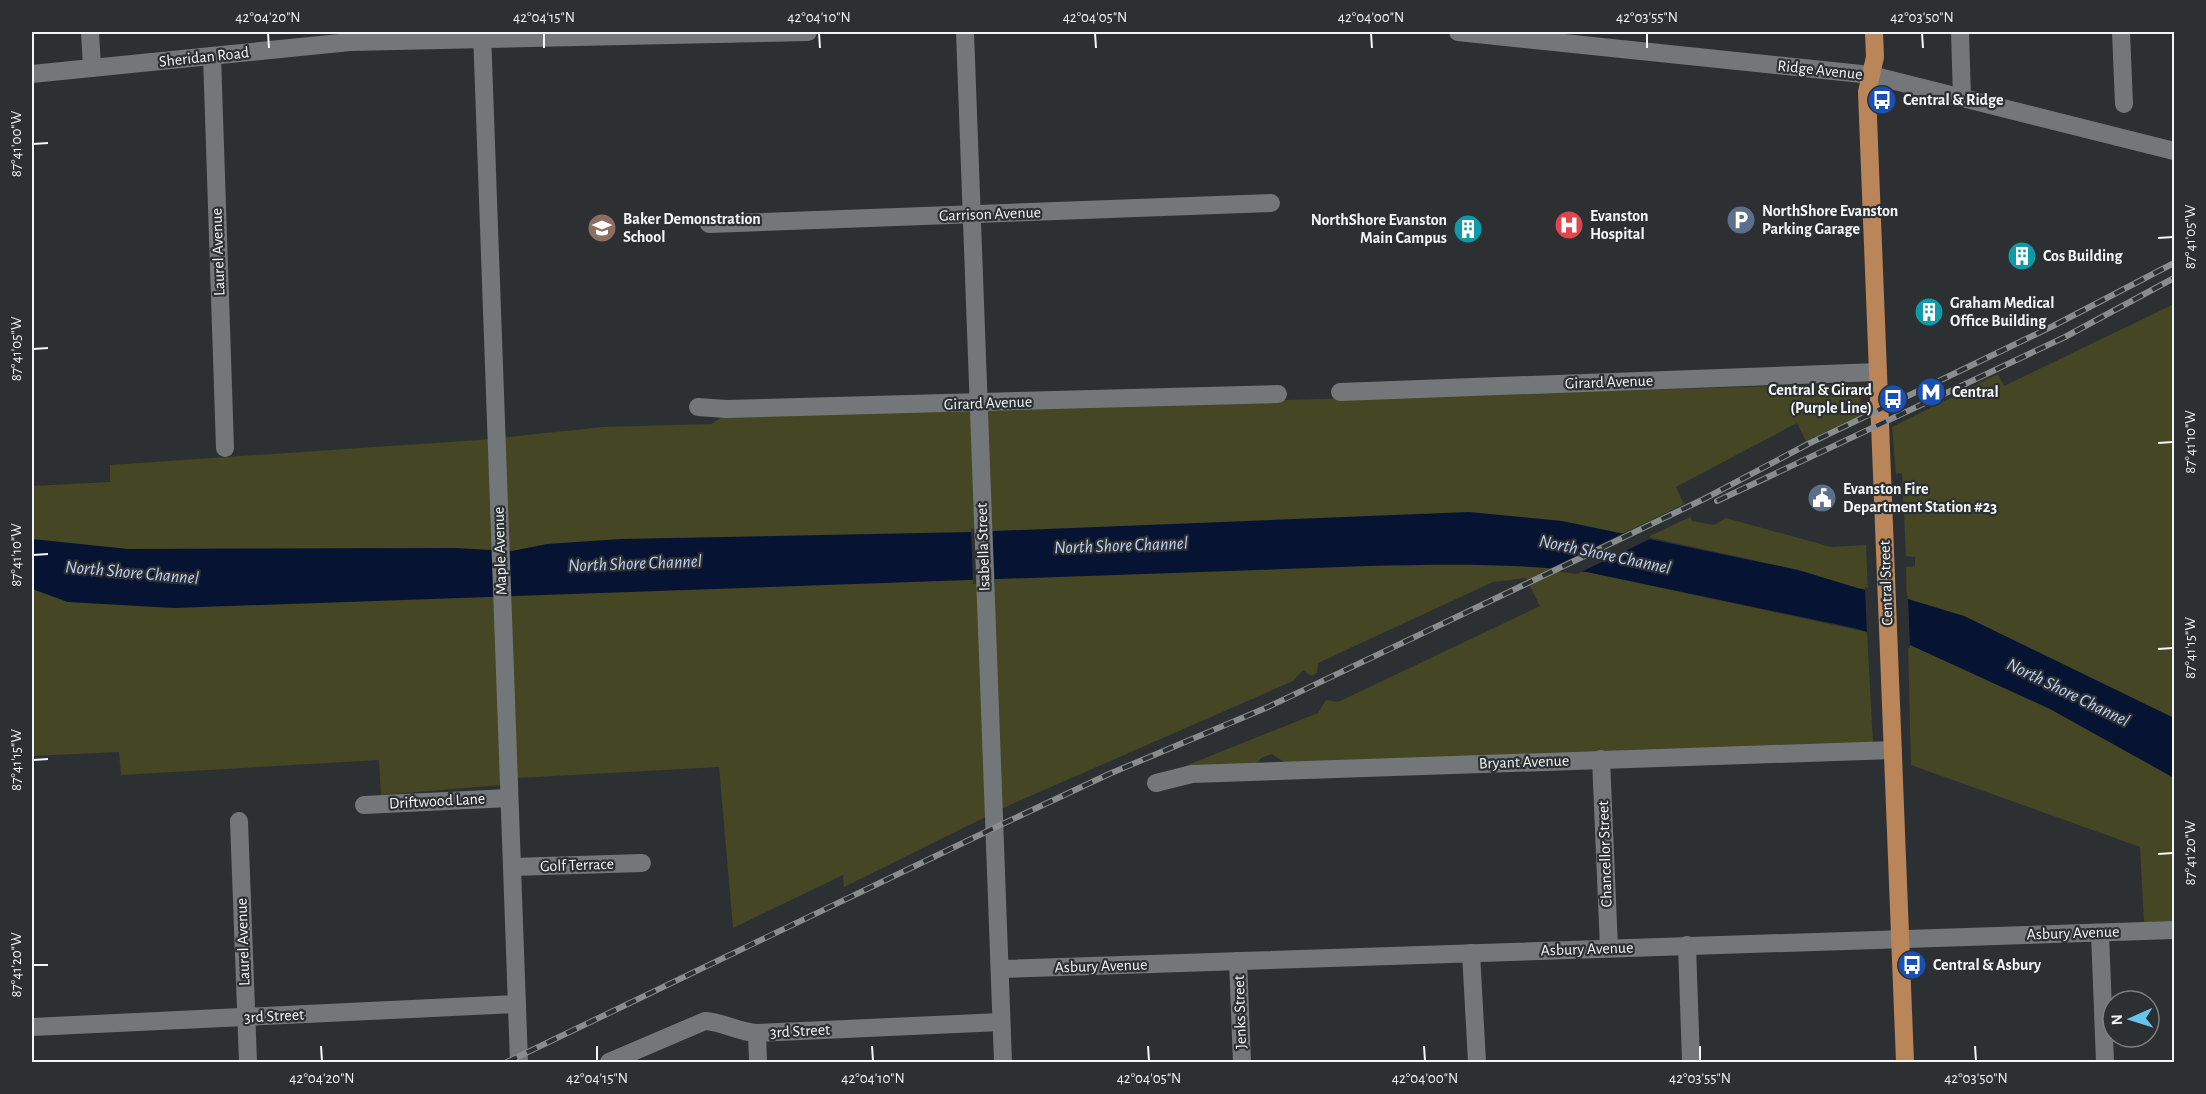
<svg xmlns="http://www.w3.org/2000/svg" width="2206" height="1094" viewBox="0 0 2206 1094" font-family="'Alegreya Sans',sans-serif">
<rect width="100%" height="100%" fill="#2d3032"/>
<g fill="#444624">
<path d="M2174 304V922L2144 923 2140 847 1911 765 1906 567 1915 566V557L1906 556 1902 473 1896 474 1892 427 1998 374 2004 386Z"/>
<path d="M1853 384 1860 385 1861 415 1806 441 1797 423 1676 487 1684 504 1553 567 1587 572 1867 632 1873 743 1287 764 1272 754 1261 758 1256 765 1180 768 1318 713 1326 700 1338 702 1540 606 1526 578 1493 582 1318 663 1317 673 1311 676 1303 670 1293 681 1010 805 844 887 843 875 733 928 719 767 500 779 501 785 381 795 379 760 121 775 119 752 32 756V486L110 482V465L479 440 603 427 711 424 724 416Z"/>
<path d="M1690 517 1692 521 1714 525 1726 518 1831 547 1866 545 1868 591 1798 570 1648 537Z"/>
</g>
<path fill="#071333" d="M1469 512 1562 521 1798 570 1857 588 1908 599 1964 616 2174 718V778L2050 709 1910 645 1854 628 1587 572C1514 563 1442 564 1368 566L174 608 68 602 32 589V539L128 549 455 548 512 551 547 544 621 539 971 532Z"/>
<g fill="#2d3032">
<path d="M992 527 995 583 973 584 971 529Z"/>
<path d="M1626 532 1650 536V539L1577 574 1547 570Z"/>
<path d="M1865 587 1908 596 1910 648 1867 635Z"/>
</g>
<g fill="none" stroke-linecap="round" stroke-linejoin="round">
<g stroke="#74777a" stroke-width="18">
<path d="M90 32 92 68"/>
<path d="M482 32 519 1062"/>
<path d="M965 32 1003 1062"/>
<path d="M1458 32 1871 75 2174 151"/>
<path d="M1960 32 1962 98"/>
<path d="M2121 32 2124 104"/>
<path d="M212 56 225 448"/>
<path d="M32 74 350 42 808 32"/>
<path d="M709 224 1271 203"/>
<path d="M1340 392 1878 372"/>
<path d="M698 407 726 409 1278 394"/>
<path d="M1601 759 1609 948"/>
<path d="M1156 783 1192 774 1893 750"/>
<path d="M364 805 509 798"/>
<path d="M239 821 248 1062"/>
<path d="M512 867 642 863"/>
<path d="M2100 933 2105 1062"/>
<path d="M1687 945 1691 1062"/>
<path d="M1471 953 1477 1062"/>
<path d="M1238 961 1242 1062"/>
<path d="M1000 969 2174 930"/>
<path d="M32 1027 517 1004"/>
<path d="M757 1033 758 1062"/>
<path d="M609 1062 705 1021C723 1022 738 1032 757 1033L1001 1022"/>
</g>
<path stroke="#ba8558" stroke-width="18" d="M1874 32 1875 57 1867 92 1905 1062"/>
<g stroke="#8a8d8e" stroke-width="6">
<g id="rail">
<path d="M1717 501 2065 337 2174 278"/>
<path d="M507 1062 994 828 1109 774 1268 707 1704 499 1808 444 2053 326 2174 263"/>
</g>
</g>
<use href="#rail" stroke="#2d3032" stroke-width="4" stroke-dasharray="11" stroke-linecap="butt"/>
</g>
<path fill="none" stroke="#f3f5f6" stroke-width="2" d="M268 33 269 48M544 33V48M819 33 820 48M1095 33 1096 48M1371 33 1372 48M1647 33V48M1922 33 1923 48M33 144 48 143M2158 238 2173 237M33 349 48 348M2158 443 2173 442M33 555 48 554M2158 649 2173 648M33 760 48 759M2158 854 2173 853M33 965H48M321 1046 322 1061M597 1046V1061M872 1046 873 1061M1148 1046 1149 1061M1424 1046 1425 1061M1700 1046V1061M1975 1046 1976 1061"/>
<defs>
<g id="bus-disc" transform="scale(1.5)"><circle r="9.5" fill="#1a4fb4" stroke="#2d3032"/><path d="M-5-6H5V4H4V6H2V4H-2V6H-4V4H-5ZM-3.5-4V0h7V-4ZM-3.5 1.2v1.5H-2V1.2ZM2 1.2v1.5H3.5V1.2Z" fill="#fff"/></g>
<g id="parking-disc" transform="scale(1.5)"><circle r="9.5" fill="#5c6f8a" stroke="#2d3032"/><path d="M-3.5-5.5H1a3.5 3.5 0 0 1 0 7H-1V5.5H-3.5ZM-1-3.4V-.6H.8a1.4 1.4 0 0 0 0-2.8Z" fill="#fff"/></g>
<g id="hospital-disc" transform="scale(1.5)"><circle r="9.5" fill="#e0444e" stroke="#2d3032"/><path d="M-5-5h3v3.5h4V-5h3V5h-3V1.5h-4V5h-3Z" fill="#fff"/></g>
<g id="school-disc" transform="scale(1.5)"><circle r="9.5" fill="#8d6e63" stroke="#2d3032"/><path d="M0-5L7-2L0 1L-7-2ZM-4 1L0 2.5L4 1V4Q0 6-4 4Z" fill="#fff"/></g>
<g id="building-disc" transform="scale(1.5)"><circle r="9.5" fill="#0f9aa8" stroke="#2d3032"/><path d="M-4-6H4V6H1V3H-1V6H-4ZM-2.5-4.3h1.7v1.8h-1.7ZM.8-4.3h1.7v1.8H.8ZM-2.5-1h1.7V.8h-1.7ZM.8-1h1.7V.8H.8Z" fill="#fff"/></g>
<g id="metro-disc" transform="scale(1.5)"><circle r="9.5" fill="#1a4fb4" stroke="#2d3032"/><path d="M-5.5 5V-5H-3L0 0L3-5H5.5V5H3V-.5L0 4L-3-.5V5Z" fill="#fff"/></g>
<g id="civic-disc" transform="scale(1.5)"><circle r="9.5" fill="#5c6f8a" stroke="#2d3032"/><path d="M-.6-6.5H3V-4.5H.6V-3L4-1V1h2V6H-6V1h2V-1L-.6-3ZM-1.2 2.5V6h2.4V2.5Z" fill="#fff"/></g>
</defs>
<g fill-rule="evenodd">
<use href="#bus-disc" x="1882" y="100"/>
<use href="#parking-disc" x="1741" y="220"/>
<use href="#hospital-disc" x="1569" y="225"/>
<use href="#school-disc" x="602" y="228"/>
<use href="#building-disc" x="1468" y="229"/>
<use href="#building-disc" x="2022" y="256"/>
<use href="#building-disc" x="1929" y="312"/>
<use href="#metro-disc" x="1931" y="392"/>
<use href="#bus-disc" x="1893" y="399"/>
<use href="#civic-disc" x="1822" y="498"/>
<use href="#bus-disc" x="1912" y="965"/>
</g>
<g text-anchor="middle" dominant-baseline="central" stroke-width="4.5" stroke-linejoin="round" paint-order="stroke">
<g font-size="16" fill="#f3f5f6" stroke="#2d3032">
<text transform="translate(204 57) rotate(-6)">Sheridan Road</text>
<text transform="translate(1820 70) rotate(6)">Ridge Avenue</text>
<text transform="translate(990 214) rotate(-2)">Garrison Avenue</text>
<text transform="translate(218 252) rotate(-92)">Laurel Avenue</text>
<text transform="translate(1609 382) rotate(-2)">Girard Avenue</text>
<text transform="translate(988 403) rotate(-2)">Girard Avenue</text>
<text transform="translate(983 547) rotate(-92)">Isabella Street</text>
<text transform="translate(500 551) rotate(-92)">Maple Avenue</text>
<text transform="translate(1886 583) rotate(-92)">Central Street</text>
<text transform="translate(1524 762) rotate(-2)">Bryant Avenue</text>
<text transform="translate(437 801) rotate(-3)">Driftwood Lane</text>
<text transform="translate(1605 854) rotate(-92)">Chancellor Street</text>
<text transform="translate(577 865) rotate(-2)">Golf Terrace</text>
<text transform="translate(2073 933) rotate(-2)">Asbury Avenue</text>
<text transform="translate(243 942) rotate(-92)">Laurel Avenue</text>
<text transform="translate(1587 949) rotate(-2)">Asbury Avenue</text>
<text transform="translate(1101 966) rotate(-2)">Asbury Avenue</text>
<text transform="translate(1240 1012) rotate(-92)">Jenks Street</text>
<text transform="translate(274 1016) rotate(-3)">3rd Street</text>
<text transform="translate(800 1031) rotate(-3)">3rd Street</text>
</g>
<g font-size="16" font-weight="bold" fill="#f3f5f6" stroke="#2d3032" text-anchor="start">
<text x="1903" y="100">Central &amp; Ridge</text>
<text x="1762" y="211">NorthShore Evanston<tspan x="1762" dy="18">Parking Garage</tspan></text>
<text x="1590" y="216">Evanston<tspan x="1590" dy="18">Hospital</tspan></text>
<text x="623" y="219">Baker Demonstration<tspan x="623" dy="18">School</tspan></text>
<text x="1447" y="220" text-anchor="end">NorthShore Evanston<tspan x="1447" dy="18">Main Campus</tspan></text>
<text x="2043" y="256">Cos Building</text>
<text x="1950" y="303">Graham Medical<tspan x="1950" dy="18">Office Building</tspan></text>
<text x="1872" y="390" text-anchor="end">Central &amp; Girard<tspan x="1872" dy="18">(Purple Line)</tspan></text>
<text x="1952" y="392">Central</text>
<text x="1843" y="489">Evanston Fire<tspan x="1843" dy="18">Department Station #23</tspan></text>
<text x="1933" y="965">Central &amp; Asbury</text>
</g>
<g font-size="18" font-style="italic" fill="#bed1f7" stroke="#2d3032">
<text transform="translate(1121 546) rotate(-2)">North Shore Channel</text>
<text transform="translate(1605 555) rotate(12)">North Shore Channel</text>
<text transform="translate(635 564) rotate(-2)">North Shore Channel</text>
<text transform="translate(132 573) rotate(5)">North Shore Channel</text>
<text transform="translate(2068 693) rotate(26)">North Shore Channel</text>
</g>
</g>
<rect width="2206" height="1094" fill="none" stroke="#2d3032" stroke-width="66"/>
<g transform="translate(2131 1019) rotate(267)"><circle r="28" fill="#2d3032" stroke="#7c7f80" stroke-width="1.5"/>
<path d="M0-4.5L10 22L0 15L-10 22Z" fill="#66c4ef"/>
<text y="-9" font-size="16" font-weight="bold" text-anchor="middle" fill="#f3f5f6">N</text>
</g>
<rect x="33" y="33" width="2140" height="1028" fill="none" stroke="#f3f5f6" stroke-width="2"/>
<g font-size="15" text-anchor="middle" fill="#f3f5f6">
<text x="268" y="22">42°04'20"N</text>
<text x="544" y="22">42°04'15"N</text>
<text x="819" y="22">42°04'10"N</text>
<text x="1095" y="22">42°04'05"N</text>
<text x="1371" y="22">42°04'00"N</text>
<text x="1647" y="22">42°03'55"N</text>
<text x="1922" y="22">42°03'50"N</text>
<text transform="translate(16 144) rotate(-90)" y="5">87°41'00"W</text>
<text transform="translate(2190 237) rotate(-90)" y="5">87°41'05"W</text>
<text transform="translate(16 349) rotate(-90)" y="5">87°41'05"W</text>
<text transform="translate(2190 442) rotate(-90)" y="5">87°41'10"W</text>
<text transform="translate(16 555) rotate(-90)" y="5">87°41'10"W</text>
<text transform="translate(2190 648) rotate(-90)" y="5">87°41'15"W</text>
<text transform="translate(16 760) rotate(-90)" y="5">87°41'15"W</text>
<text transform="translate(2190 853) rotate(-90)" y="5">87°41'20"W</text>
<text transform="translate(16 965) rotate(-90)" y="5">87°41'20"W</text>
<text x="322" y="1083">42°04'20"N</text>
<text x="597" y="1083">42°04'15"N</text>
<text x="873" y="1083">42°04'10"N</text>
<text x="1149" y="1083">42°04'05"N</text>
<text x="1425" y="1083">42°04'00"N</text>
<text x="1700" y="1083">42°03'55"N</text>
<text x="1976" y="1083">42°03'50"N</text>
</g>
</svg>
